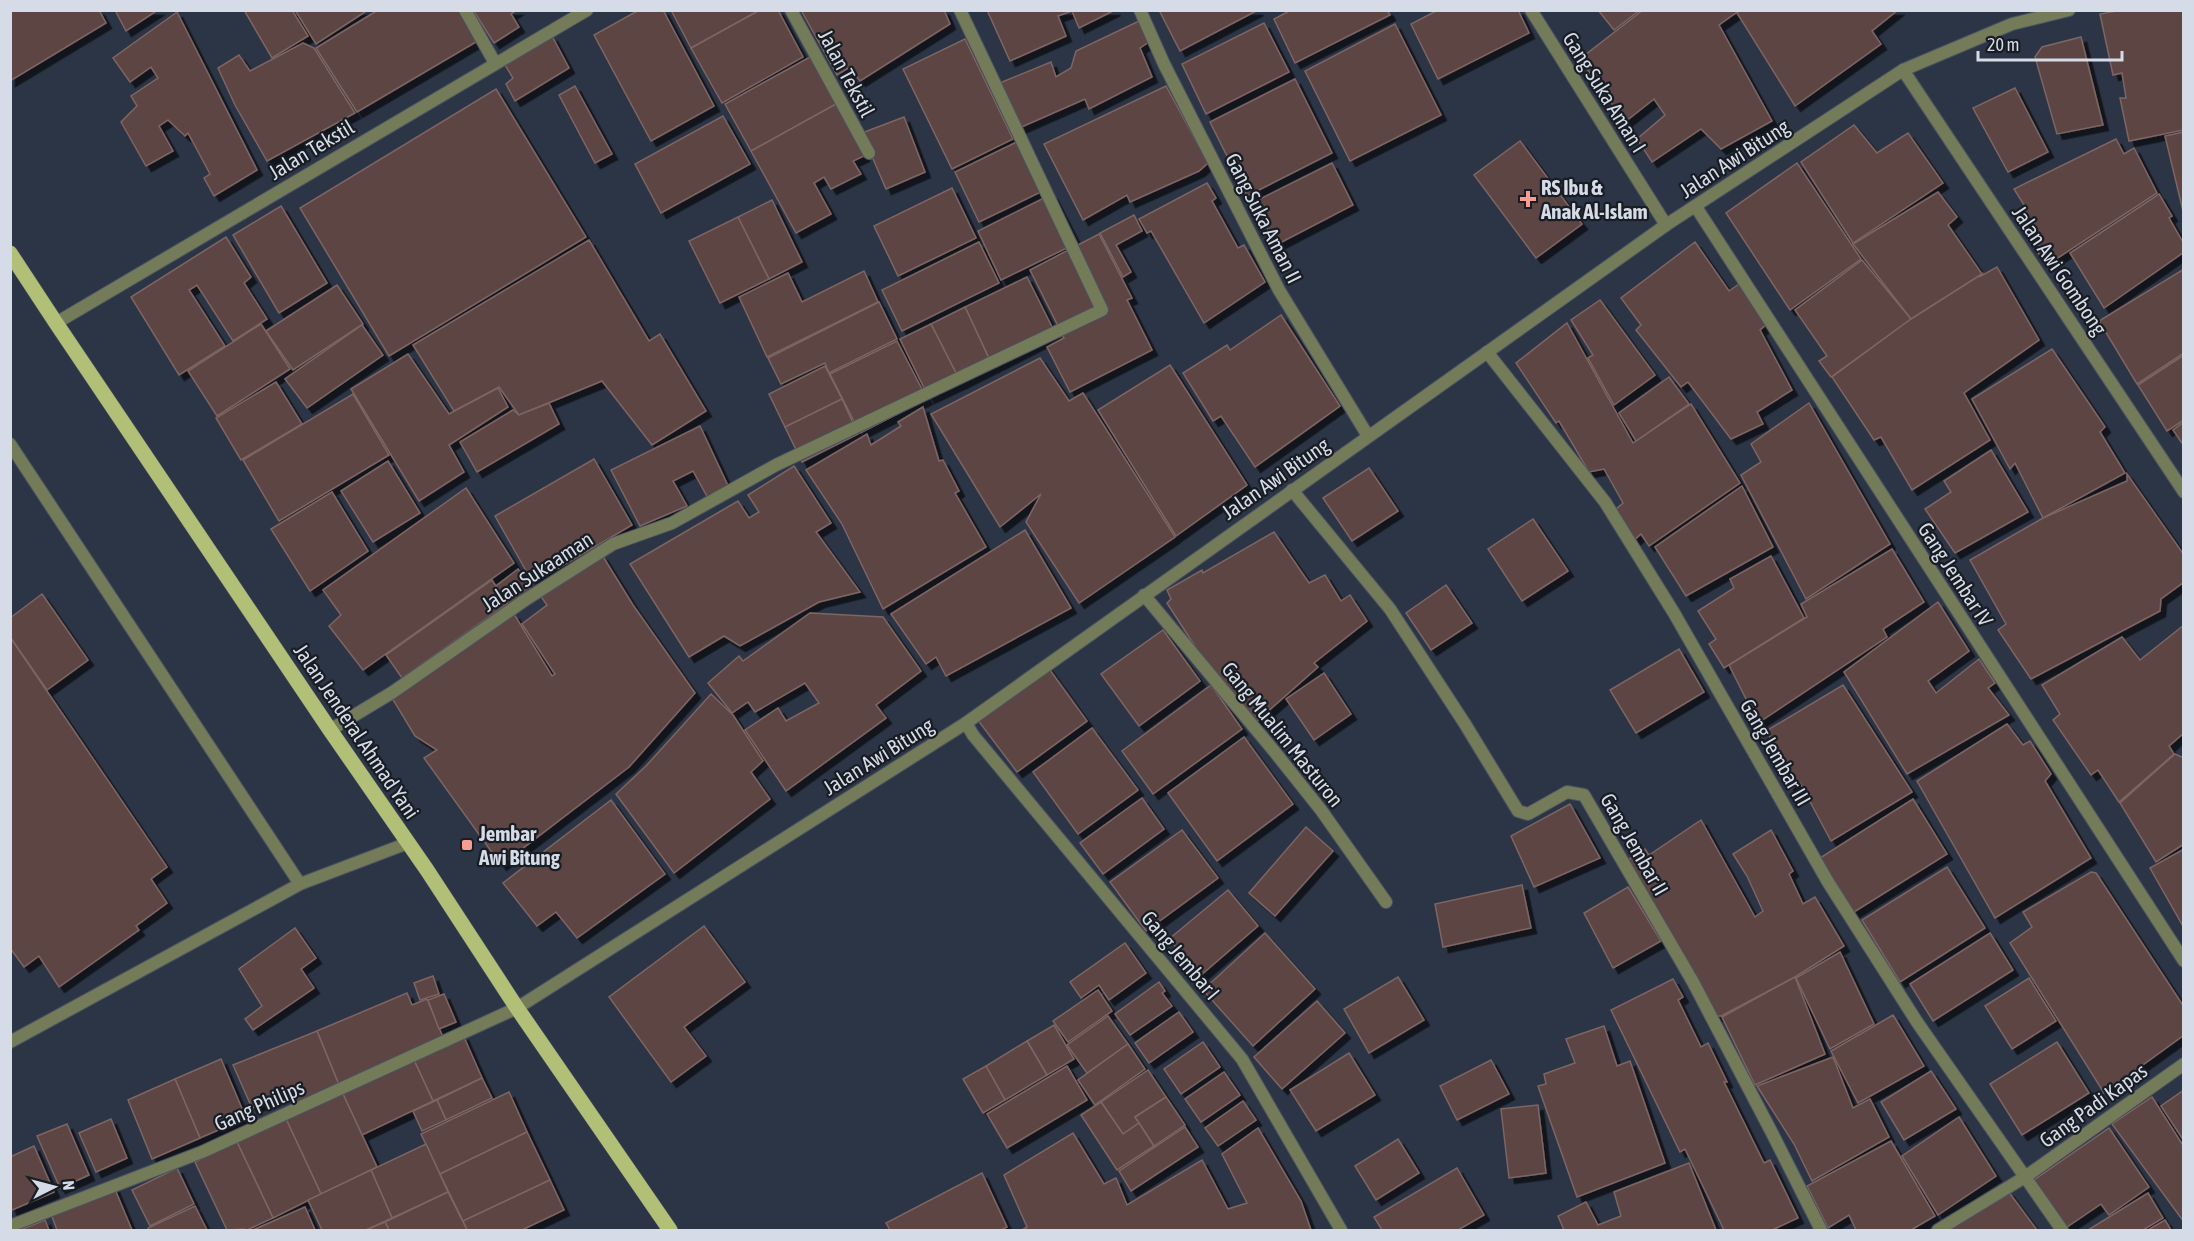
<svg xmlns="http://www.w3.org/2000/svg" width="2194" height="1241" viewBox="0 0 2194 1241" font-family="'Asap Condensed',sans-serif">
<defs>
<filter id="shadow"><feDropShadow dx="5.5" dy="5.5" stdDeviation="0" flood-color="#0009"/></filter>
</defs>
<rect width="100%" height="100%" fill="#2c3546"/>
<g fill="#5c4543" stroke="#7e6563" stroke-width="1.5" filter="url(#shadow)">
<path d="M10 10H99L106 23 10 81Z"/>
<path d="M115 10H158L126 31Z"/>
<path d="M244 10H292L308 36 272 58Z"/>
<path d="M295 10H368L316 44Z"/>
<path d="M378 10H459L476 42 357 112 316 48Z"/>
<path d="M473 10H517L511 14 519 27 494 43Z"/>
<path d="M639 10H663L714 106 651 141 594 35Z"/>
<path d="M671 10H760L691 48Z"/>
<path d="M760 10H778L803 57 722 103 691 48Z"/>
<path d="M801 10H944L950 24 860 81 850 67 837 75Z"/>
<path d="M987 10H1115L1079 28 1072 11 1058 16 1066 36 1010 61Z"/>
<path d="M1159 10H1258L1180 51Z"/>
<path d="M1291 10H1387L1390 15 1295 63 1274 19Z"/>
<path d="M1438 10H1518L1529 33 1438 79 1411 24Z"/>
<path d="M1598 10H1640L1614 30Z"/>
<path d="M1643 10H1736L1737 12 1719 25 1772 121 1721 149 1701 129 1652 162 1637 139 1665 115 1654 99 1625 122 1580 59Z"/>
<path d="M1741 10H1898L1872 31 1881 44 1795 106 1737 13Z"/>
<path d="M2122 10H2184V130L2129 141 2120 98H2126L2122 73 2113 75 2100 14Z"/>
<path d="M177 12 257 170 214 196 204 178 210 174 188 133 185 136 168 120 159 126 173 151 146 166 121 122 137 106 131 96 158 78 151 67 130 82 113 58Z"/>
<path d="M1139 21 1149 42 1140 48 1152 77 1089 109 1085 99 1017 129 995 85 1051 62 1056 77 1071 68 1076 51Z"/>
<path d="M1264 23 1289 72 1206 114 1182 64Z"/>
<path d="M1395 24 1441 115 1350 161 1305 71Z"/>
<path d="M552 36 569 68 515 101 506 84 513 78 505 65Z"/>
<path d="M2081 37 2103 125 2057 134 2035 57 2042 47Z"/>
<path d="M965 39 1013 139 952 169 903 69Z"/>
<path d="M303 43 314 48 355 113 267 161 235 105 218 68 239 55 250 71Z"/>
<path d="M810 57 836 104 751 151 725 104Z"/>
<path d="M1295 79 1332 153 1247 196 1210 122Z"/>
<path d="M575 86 612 154 595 163 559 95Z"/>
<path d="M1166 86 1208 163 1199 171 1130 202 1127 195 1083 220 1044 144Z"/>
<path d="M2015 88 2048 152 2008 172 1973 108Z"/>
<path d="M496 89 586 237 389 356 300 208Z"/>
<path d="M836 104 864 156 853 161 861 174 831 189 824 177 814 183 831 214 796 233 751 151Z"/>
<path d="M723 116 750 164 661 213 635 164Z"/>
<path d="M904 117 925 172 886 189 862 133Z"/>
<path d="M1854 125 1877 153 1908 133 1943 183 1853 243 1801 162Z"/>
<path d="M2184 132V211H2183L2165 136Z"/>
<path d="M1023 139 1047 189 979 222 955 172Z"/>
<path d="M2116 139 2124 154 2134 148 2157 193 2047 265 2037 251 2041 249 2019 212 2026 208 2014 189Z"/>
<path d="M1520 141 1582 224 1536 258 1474 175Z"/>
<path d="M1332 163 1353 205 1276 245 1254 202Z"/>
<path d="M1797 163 1861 259 1790 310 1726 213Z"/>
<path d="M1207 183 1216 198 1212 201 1238 248 1244 245 1265 282 1204 323 1151 231 1147 233 1139 219Z"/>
<path d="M952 188 976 238 898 276 874 226Z"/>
<path d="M1938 192 1957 217 1948 225 1982 274 1911 319 1853 244Z"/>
<path d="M1052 194 1077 243 1001 280 978 231Z"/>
<path d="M2159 194 2172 216 2169 218 2184 244V252L2104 308 2070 253Z"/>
<path d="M772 200 802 262 769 279 738 217Z"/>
<path d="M281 206 327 283 279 313 233 235Z"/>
<path d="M1134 215 1142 231 1116 245 1131 272 1123 277 1100 233Z"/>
<path d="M738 217 769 279 720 303 689 241Z"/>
<path d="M1099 234 1132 298 1127 300 1152 350 1070 392 1047 347 1064 338 1030 270Z"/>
<path d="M226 237 251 277 244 283 267 319 233 341 197 285 189 290 225 346 179 375 131 297Z"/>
<path d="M589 240 649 341 660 334 706 411 652 445 602 381 519 415 499 387 454 411 413 345Z"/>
<path d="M979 242 999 283 902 331 882 290Z"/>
<path d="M1695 242 1729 291 1742 282 1768 323 1760 330 1792 390 1757 412 1763 424 1731 439 1688 382 1681 387 1636 330 1641 325 1621 298Z"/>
<path d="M1862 260 1911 319 1831 377 1819 361 1827 356 1795 310Z"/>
<path d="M1997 267 2039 340 1964 393 1990 440 1912 490 1881 437 1874 440 1832 377 1911 319 1982 274 1981 276Z"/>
<path d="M2184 269V353L2137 384 2099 321Z"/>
<path d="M864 271 878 302 767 357 739 297 788 273 802 302Z"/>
<path d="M1027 277 1056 335 993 367 965 307Z"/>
<path d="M337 285 363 324 293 370 266 331Z"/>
<path d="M1600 300 1655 375 1614 405 1588 358 1593 355 1571 320Z"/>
<path d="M879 302 897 339 829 373 825 363 781 384 768 358Z"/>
<path d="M965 307 993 367 961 383 931 324Z"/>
<path d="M1281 315 1340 406 1255 467 1221 416 1213 421 1183 373 1227 345 1230 350Z"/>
<path d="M1567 323 1633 443 1691 404 1740 483 1649 546 1641 534 1633 541 1615 510 1623 503 1604 469 1589 472 1559 421 1556 423 1516 363Z"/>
<path d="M261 324 290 369 217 416 188 371Z"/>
<path d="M931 324 961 383 929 398 900 339Z"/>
<path d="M362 325 383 355 307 408 285 379Z"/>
<path d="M897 341 927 399 860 433 830 374Z"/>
<path d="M2052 349 2105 427 2100 432 2125 473 2043 518 2015 463 2010 469 1972 399Z"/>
<path d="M408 354 449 414 498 388 508 407 449 445 464 472 419 501 351 389Z"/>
<path d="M2184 355V420L2167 431 2138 385Z"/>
<path d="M1040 358 1069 401 1083 393 1175 537 1079 603 1026 522 1041 494 1000 527 931 414Z"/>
<path d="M1170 365 1247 485 1176 536 1098 410Z"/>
<path d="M825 366 842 399 785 427 769 394Z"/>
<path d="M1669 377 1689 404 1636 441 1619 413Z"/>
<path d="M276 382 302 424 241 460 216 418Z"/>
<path d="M353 394 389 455 279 521 243 460Z"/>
<path d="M842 399 858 434 802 462 785 427Z"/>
<path d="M549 403 559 424 477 472 460 442 513 410 519 415Z"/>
<path d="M1809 403 1890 544 1806 599 1741 475 1761 462 1751 444Z"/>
<path d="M923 407 939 461 943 460 959 491 955 493 986 547 883 609 842 524 806 470 867 434 871 445 901 426 898 422Z"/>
<path d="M2184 422V446L2173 430Z"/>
<path d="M700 426 729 488 708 498 693 471 673 481 687 506 640 526 611 470Z"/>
<path d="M1991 450 2028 512 1955 553 1925 509 1951 492 1944 481Z"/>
<path d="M594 459 632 525 533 583 495 516Z"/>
<path d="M388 461 420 513 373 542 341 491Z"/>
<path d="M794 466 831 523 816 532 860 592 819 602 740 646 724 636 689 657 630 564 738 501 749 518 759 512 748 495Z"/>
<path d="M1369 468 1398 511 1352 541 1323 498Z"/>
<path d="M2127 474 2184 555V582L2161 599 2160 611 2031 679 1998 630 2006 624 1970 560 2043 518 2127 481Z"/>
<path d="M1742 486 1773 547 1686 596 1655 547Z"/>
<path d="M466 488 514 563 363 670 329 626 341 615 323 590Z"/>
<path d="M332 492 368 551 310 591 271 529Z"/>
<path d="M1533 519 1568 571 1522 601 1488 549Z"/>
<path d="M1025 530 1071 608 946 676 936 657 926 664 891 614Z"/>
<path d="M1274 532 1309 583 1325 575 1341 601 1350 595 1367 621 1314 663 1318 667 1256 722 1200 654 1167 603 1171 599 1167 590 1202 570 1203 573Z"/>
<path d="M1892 549 1924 602 1883 629 1887 637 1758 723 1729 665 1807 617 1801 604Z"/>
<path d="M602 555 633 605 695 693 629 767 501 865 424 758 437 750 415 736 392 698 514 614 552 676 555 674 522 624 547 605 540 595Z"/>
<path d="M1771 556 1804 618 1724 668 1709 644 1716 639 1698 611 1734 588 1730 579Z"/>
<path d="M518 569 531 590 509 606 496 586Z"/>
<path d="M492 580 507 604 402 678 386 655Z"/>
<path d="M1446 585 1472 623 1431 650 1406 613Z"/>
<path d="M42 594 88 660 47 690 10 637V618Z"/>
<path d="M1938 602 1969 651 1928 681 1936 693 1979 659 1995 683 1988 688 2009 715 1907 774 1844 672Z"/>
<path d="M810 613 883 617 921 671 876 705 886 718 786 791 745 730 778 708 786 721 819 703 805 683 755 712 748 702 732 713 708 683 739 656 743 661Z"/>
<path d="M2184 625V733L2169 746 2174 754 2119 802 2098 770 2091 775 2053 720 2060 714 2042 685 2122 637 2140 660Z"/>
<path d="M1163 630 1200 681 1139 726 1101 674Z"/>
<path d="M10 637 167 867 151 879 167 903 136 926 139 930 59 987 39 956 24 967 10 948Z"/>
<path d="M1679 649 1704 692 1636 733 1610 690Z"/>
<path d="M1047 666 1087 721 1017 772 977 719Z"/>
<path d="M1324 673 1351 714 1314 740 1286 699Z"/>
<path d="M1211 685 1242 729 1153 794 1122 751Z"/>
<path d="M1843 685 1912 792 1831 841 1800 783 1791 789 1774 762 1783 757 1766 731Z"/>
<path d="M711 694 733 715 763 761 751 772 770 799 674 873 616 794 646 766Z"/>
<path d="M2007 724 2023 745 2030 741 2051 774 2045 781 2091 858 1995 918 1917 781Z"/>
<path d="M1092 728 1138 790 1078 834 1033 772Z"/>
<path d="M1244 737 1293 804 1217 861 1168 793Z"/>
<path d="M2175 754 2184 758V844L2156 862 2120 803Z"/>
<path d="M1142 798 1164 829 1103 874 1080 843Z"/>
<path d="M1913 799 1947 854 1854 912 1820 858Z"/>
<path d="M611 800 665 874 577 938 556 912 537 926 503 883Z"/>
<path d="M1570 804 1600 858 1534 887 1511 836Z"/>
<path d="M1701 820 1755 917 1763 911 1747 876 1733 854 1771 830 1793 871 1789 874 1803 904 1815 897 1844 946 1795 977 1721 1016H1713L1626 861 1645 849 1649 855Z"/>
<path d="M1306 827 1333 851 1275 916 1249 893Z"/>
<path d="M1182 830 1218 878 1146 931 1110 882Z"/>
<path d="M2184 849V928L2150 868Z"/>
<path d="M1947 867 1985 928 1900 982 1862 920Z"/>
<path d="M2091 872 2096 873 2184 1007V1035L2104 1093 2010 943 2032 927 2023 912Z"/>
<path d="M1522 885 1531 928 1443 947 1435 904Z"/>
<path d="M1628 887 1661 941 1613 968 1584 913Z"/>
<path d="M1228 890 1258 926 1200 976 1169 939Z"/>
<path d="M704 926 745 982 684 1027 706 1056 671 1082 609 997Z"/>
<path d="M295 928 316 958 301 969 314 988 253 1030 245 1019 262 1006 239 969Z"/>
<path d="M1265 933 1315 989 1253 1046 1203 990Z"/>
<path d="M1990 933 2013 970 1933 1021 1910 984Z"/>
<path d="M1125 943 1146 973 1109 1000 1099 985 1081 998 1070 982Z"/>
<path d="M1840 952 1874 1024 1830 1049 1796 978Z"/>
<path d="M433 976 439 994 420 1000 414 983Z"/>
<path d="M1398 977 1424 1020 1369 1053 1344 1009Z"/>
<path d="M1795 977 1825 1054 1755 1085 1722 1017Z"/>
<path d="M2029 978 2056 1021 2012 1049 1985 1006Z"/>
<path d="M1673 979 1683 997 1678 1000 1701 1047 1708 1043 1727 1082H1724L1764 1163 1770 1160 1798 1218 1772 1230H1724L1685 1149 1680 1152 1611 1010Z"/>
<path d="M1159 982 1165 991 1162 993 1172 1006 1130 1035 1115 1014Z"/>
<path d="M1098 990 1112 1011 1068 1042 1053 1021Z"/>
<path d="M407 993 412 1005 427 999 445 1042 339 1085 317 1031Z"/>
<path d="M444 994 456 1022 439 1029 428 1000Z"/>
<path d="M1317 1001 1345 1033 1282 1089 1254 1057Z"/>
<path d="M1179 1012 1193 1032 1149 1063 1135 1043Z"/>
<path d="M1893 1015 1924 1066 1858 1103 1831 1051Z"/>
<path d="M1108 1016 1128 1044 1087 1073 1067 1045Z"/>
<path d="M1054 1025 1074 1059 1047 1075 1027 1041Z"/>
<path d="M1604 1026 1617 1066 1630 1061 1665 1163 1577 1197 1538 1086 1546 1084 1544 1074 1575 1063 1566 1039Z"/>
<path d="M317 1031 339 1085 294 1104 290 1092 252 1108 233 1065Z"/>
<path d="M463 1035 482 1078 433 1101 413 1058Z"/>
<path d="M1027 1041 1047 1075 1005 1100 986 1066Z"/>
<path d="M1203 1042 1220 1067 1181 1094 1164 1069Z"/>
<path d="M2057 1042 2089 1093 2022 1135 1990 1084Z"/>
<path d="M1128 1044 1145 1069 1095 1105 1078 1080Z"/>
<path d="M1349 1053 1375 1095 1316 1131 1290 1090Z"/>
<path d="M1833 1057 1853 1108 1870 1099 1889 1137 1812 1181 1794 1144 1757 1086Z"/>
<path d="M413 1058 433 1101 362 1135 342 1092Z"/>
<path d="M221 1059 246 1118 200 1138 175 1079Z"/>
<path d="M1491 1060 1509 1094 1457 1120 1440 1086Z"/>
<path d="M986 1066 1005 1100 983 1113 963 1079Z"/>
<path d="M1067 1066 1087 1100 1007 1148 987 1114Z"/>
<path d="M1148 1070 1166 1097 1135 1117 1139 1123 1123 1134 1101 1102Z"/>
<path d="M1931 1071 1956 1109 1904 1140 1881 1102Z"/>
<path d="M1224 1072 1240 1095 1201 1122 1185 1099Z"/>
<path d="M482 1078 492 1098 446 1120 437 1100Z"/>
<path d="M175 1079 200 1138 152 1159 128 1100Z"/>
<path d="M2184 1090V1141L2161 1106Z"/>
<path d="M342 1092 377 1167 321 1194 286 1119Z"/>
<path d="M509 1092 527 1132 440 1174 421 1134Z"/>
<path d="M1166 1097 1185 1125 1154 1146 1135 1117Z"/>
<path d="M2152 1097 2184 1147V1222L2112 1124Z"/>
<path d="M437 1100 446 1120 422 1131 413 1111Z"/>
<path d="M1243 1101 1256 1120 1218 1146 1205 1128Z"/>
<path d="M1101 1102 1123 1134 1139 1123 1154 1146 1117 1170 1081 1115Z"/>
<path d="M1538 1105 1546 1173 1509 1178 1501 1109Z"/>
<path d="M1959 1117 1996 1176 1938 1215 1902 1156Z"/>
<path d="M111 1119 127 1158 96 1172 79 1133Z"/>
<path d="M286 1119 321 1194 273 1218 237 1142Z"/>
<path d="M67 1124 89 1175 60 1188 37 1136Z"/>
<path d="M1185 1127 1198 1147 1131 1191 1119 1171Z"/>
<path d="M1258 1128 1301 1201 1311 1230H1022L1027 1227 1004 1175 1073 1133 1104 1184 1116 1178 1127 1205 1202 1160 1228 1209 1247 1203 1222 1154Z"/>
<path d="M2109 1128 2149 1187 2109 1215 2101 1204 2067 1227 2034 1180Z"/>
<path d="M527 1132 550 1180 463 1221 440 1174Z"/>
<path d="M1398 1139 1419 1173 1376 1200 1355 1166Z"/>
<path d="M1891 1141 1935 1216 1911 1230H1856L1849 1215 1828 1228 1807 1186Z"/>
<path d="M237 1142 273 1218 247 1230 243 1229 227 1230 195 1162Z"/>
<path d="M426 1144 448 1192 392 1218 371 1170Z"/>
<path d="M34 1146 54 1192 12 1210 10 1206V1157Z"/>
<path d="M1689 1163 1716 1230H1564L1558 1216 1586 1202 1598 1225 1621 1216 1614 1192Z"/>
<path d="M177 1168 194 1204 150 1226 132 1190Z"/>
<path d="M1457 1168 1484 1215 1458 1230H1382L1374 1217Z"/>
<path d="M371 1170 392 1218 366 1230H322L308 1200Z"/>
<path d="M982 1173 1007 1227 1001 1230H890L886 1223Z"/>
<path d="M550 1180 564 1210 522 1230H467L463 1221Z"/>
<path d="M114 1187 132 1230H57L51 1214Z"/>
<path d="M2008 1191 2037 1230H1949Z"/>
<path d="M448 1192 467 1230H389L385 1222Z"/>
<path d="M2148 1193 2163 1218 2143 1230H2088Z"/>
<path d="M195 1206 207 1230H149L148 1228Z"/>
<path d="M305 1207 315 1230H253Z"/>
<path d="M45 1220 49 1230H20Z"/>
<path d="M2165 1220 2171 1230H2148Z"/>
<path d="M385 1222 389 1230H366Z"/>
</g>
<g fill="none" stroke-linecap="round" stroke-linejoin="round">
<g stroke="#4b5363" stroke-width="14">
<g id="service">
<path d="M10 444 300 884"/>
<path d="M10 1042 300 884 408 843"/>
</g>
</g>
<g stroke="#4b5363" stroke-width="14">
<g id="minor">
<path d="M465 10 495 63"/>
<path d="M791 10 869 153"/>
<path d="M1140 10 1164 64 1279 290 1368 436"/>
<path d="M1531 10 1666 225"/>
<path d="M1903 70 2184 492"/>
<path d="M1696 207 2184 961"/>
<path d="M56 323 587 10"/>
<path d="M1487 352 1605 502 1674 613 1828 882 1917 1022 2062 1230"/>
<path d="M1292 490 1390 609 1465 724 1518 811 1528 814 1567 792 1584 795 1693 982 1772 1133 1821 1230"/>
<path d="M1144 595 1274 751 1321 810 1386 902"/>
<path d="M966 723 973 735 1242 1059 1341 1230"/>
<path d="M330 730 393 692 525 600 613 544 672 523 776 465 1102 310 960 10"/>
<path d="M10 1226 202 1152 517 1008 966 723 1666 225 1903 70 2012 24 2069 10"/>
<path d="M1938 1230 2025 1177 2184 1064"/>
</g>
</g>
<g stroke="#4b5363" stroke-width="16">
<path id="primary" d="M10 253 56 323 330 730 427 870 517 1008 670 1230"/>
</g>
<use href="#service" stroke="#737b58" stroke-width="12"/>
<use href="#minor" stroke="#737b58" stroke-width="12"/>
<use href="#primary" stroke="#b1bf77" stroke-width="15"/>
</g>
<g fill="#f59c93" stroke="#181d24" stroke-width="2">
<path d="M1525 190h6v6h6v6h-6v6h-6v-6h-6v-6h6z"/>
<rect x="461" y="839" width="12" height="12" rx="3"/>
</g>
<g text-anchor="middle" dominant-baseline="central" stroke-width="4.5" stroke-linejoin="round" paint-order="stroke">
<g font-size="21" fill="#d6dce7" stroke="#181d24">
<text transform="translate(847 73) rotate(62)">Jalan Tekstil</text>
<text transform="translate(1605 92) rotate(58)">Gang Suka Aman I</text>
<text transform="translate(311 149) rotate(-31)">Jalan Tekstil</text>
<text transform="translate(1734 158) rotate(-33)">Jalan Awi Bitung</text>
<text transform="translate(1264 218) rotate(63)">Gang Suka Aman II</text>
<text transform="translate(2060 270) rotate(56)">Jalan Awi Gombong</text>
<text transform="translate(1275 478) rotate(-35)">Jalan Awi Bitung</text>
<text transform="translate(537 571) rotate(-33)">Jalan Sukaaman</text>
<text transform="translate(1956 574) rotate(57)">Gang Jembar IV</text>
<text transform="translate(357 731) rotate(56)">Jalan Jenderal Ahmad Yani</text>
<text transform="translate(1283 734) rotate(51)">Gang Mualim Masturon</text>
<text transform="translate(1776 752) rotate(60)">Gang Jembar III</text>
<text transform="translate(878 756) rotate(-32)">Jalan Awi Bitung</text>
<text transform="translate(1635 844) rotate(60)">Gang Jembar II</text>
<text transform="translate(1181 955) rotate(50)">Gang Jembar I</text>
<text transform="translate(259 1105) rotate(-24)">Gang Philips</text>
<text transform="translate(2093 1105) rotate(-36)">Gang Padi Kapas</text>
</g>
<g font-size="21" font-weight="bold" fill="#d6dce7" stroke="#181d24" text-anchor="start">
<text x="1541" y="187">RS Ibu &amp;<tspan x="1541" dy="24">Anak Al-Islam</tspan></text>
<text x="479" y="833">Jembar<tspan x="479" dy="24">Awi Bitung</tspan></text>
</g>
</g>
<rect width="2194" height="1241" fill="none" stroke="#d6dce7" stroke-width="24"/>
<g transform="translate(54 1187) rotate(84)" stroke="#181d24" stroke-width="4.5" paint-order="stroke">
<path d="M0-4.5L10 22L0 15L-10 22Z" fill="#d6dce7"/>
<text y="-9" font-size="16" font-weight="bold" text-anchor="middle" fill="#d6dce7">N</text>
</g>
<path d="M1978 51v9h144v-9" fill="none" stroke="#d6dce7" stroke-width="3"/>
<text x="1987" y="51" font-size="18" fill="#d6dce7" stroke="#181d24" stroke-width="4.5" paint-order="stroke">20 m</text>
</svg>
